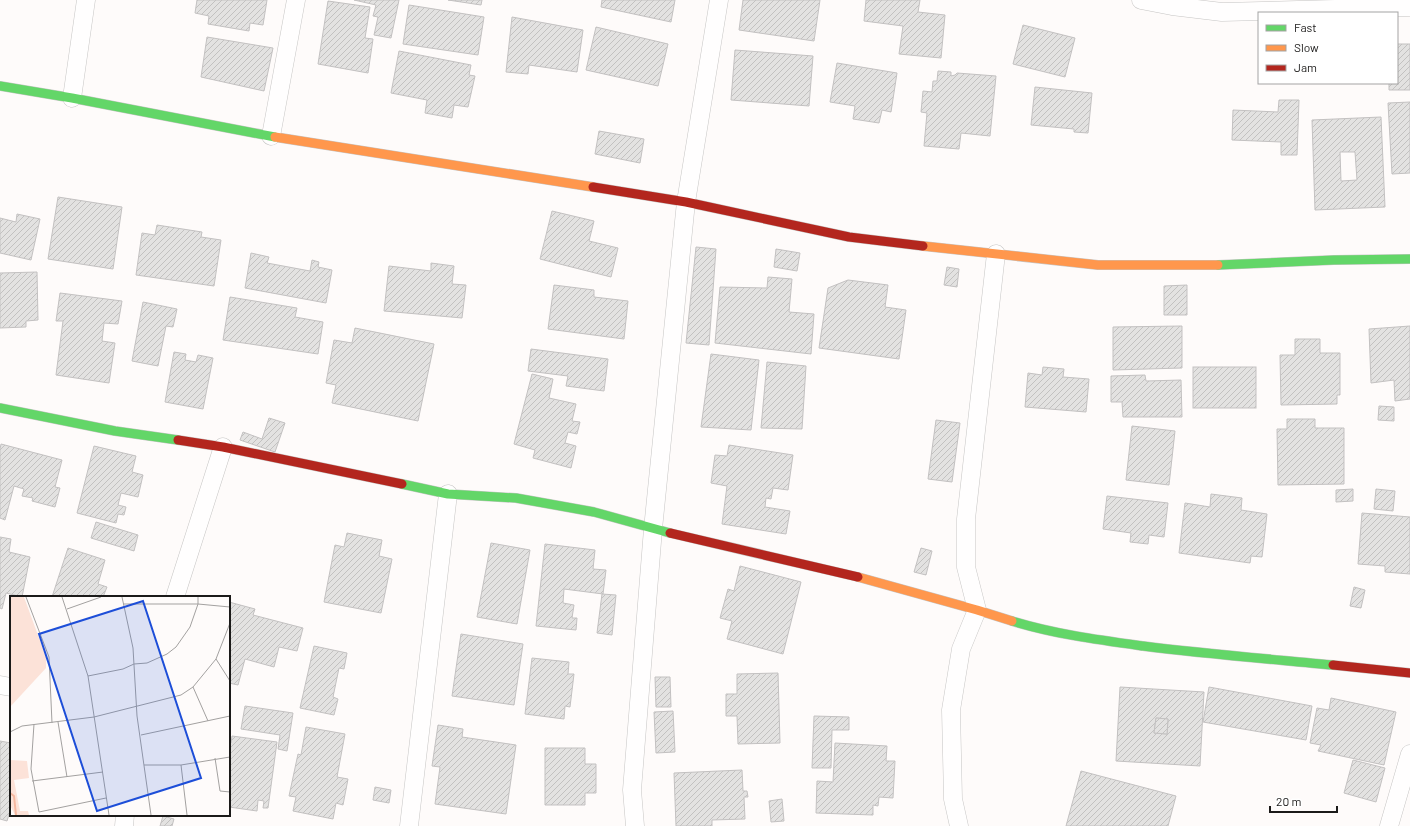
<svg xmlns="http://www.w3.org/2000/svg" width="1410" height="826" viewBox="0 0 1410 826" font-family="Barlow,sans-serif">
<defs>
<pattern id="building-hatch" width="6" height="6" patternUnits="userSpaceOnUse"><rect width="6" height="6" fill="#e3e2e1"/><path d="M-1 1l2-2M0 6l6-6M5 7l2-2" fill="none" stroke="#c2c1c0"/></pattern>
</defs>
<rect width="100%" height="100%" fill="#fefbfa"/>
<g fill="url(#building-hatch)" stroke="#c3c1c1" fill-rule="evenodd">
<path d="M197 0H267L263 25 250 23 249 31 208 24 209 16 195 13Z"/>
<path d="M354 0H399L391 38 374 35 378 17 373 16 376 5Z"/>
<path d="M448 0H482L481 5Z"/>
<path d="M602 0H675L671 22 601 7Z"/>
<path d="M743 0H820L814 41 739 30Z"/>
<path d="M866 0H920L918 12 945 15 941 58 899 54 903 26 864 21Z"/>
<path d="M328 1 370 7 365 38 373 39 368 73 318 64Z"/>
<path d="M409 5 484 17 478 55 403 44Z"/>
<path d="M512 17 583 30 577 72 529 65 528 74 506 72Z"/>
<path d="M1023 25 1075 38 1065 77 1013 64Z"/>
<path d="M596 27 668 44 658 86 586 70Z"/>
<path d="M207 37 273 48 264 91 201 77Z"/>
<path d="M1397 44H1410V90H1389V83H1397Z"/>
<path d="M735 50 813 56 809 106 731 100Z"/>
<path d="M399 51 471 65 469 75 475 76 468 107 454 105 452 118 425 113 427 100 391 93Z"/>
<path d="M837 63 897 73 891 112 882 110 879 123 853 119 855 106 830 102Z"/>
<path d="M938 71 951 72V76L955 75 957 73 996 76 990 136 961 133 959 149 924 146 927 113 921 112 923 91 932 92 933 81H937Z"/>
<path d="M1035 87 1092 93 1088 133 1074 132V129L1031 125Z"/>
<path d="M1279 100H1299L1297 155H1281V142L1232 140 1233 110 1278 112Z"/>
<path d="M1410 102V173L1392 174 1388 103Z"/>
<path d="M1381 117 1385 207 1315 210 1312 120ZM1340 152H1355L1357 180 1341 181Z"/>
<path d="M599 131 644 139 640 163 595 154Z"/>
<path d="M58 197 122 207 113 269 48 259Z"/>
<path d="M552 211 594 221 589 241 618 248 611 277 540 259Z"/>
<path d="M17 214 40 219 31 260 0 253V218L16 222Z"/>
<path d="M157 225 202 232 201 237 221 240 214 286 136 275 142 233 155 235Z"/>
<path d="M696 247 716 249 709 345 686 343Z"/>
<path d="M776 249 800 253 797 271 774 267Z"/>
<path d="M251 253 269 257 267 263 310 271 312 260 319 262 318 267 332 270 326 303 245 288Z"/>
<path d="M431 263 454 266 452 284 466 285 462 318 384 311 389 266 431 271Z"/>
<path d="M947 267 959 269 957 287 944 285Z"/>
<path d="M37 272 38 320 26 321V327L0 328V273Z"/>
<path d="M768 277 792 279 789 312 814 314 811 354 715 343 720 287 767 288Z"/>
<path d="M848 280 888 285 885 307 906 310 899 359 819 348 828 288Z"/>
<path d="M554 285 594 290V297L628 301 624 339 548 329Z"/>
<path d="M1187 285V315H1164V286Z"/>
<path d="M60 293 122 301 118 324 104 323 102 341 115 343 109 383 56 375 63 321H56Z"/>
<path d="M230 297 297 308 295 317 323 322 318 354 223 340Z"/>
<path d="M143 302 177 309 173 327 166 326 158 366 132 361Z"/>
<path d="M1182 326V368L1113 370V327Z"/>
<path d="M1410 326V399L1395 401 1394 380 1371 383 1369 329Z"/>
<path d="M355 328 434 344 418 421 332 403 336 385 326 383 334 340 352 343Z"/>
<path d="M1295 339H1320V353H1340V395H1337V404L1281 405 1280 355H1295Z"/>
<path d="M531 349 608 359 604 391 566 386 568 376 528 371Z"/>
<path d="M174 352 186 354 185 360 196 362 198 355 213 358 203 409 165 402Z"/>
<path d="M711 354 759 360 751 430 701 427Z"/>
<path d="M767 362 806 366 802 429 761 428Z"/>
<path d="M1043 367 1064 369 1063 377 1089 379 1086 412 1025 407 1028 373 1042 375Z"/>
<rect x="1193" y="367" width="63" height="41"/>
<path d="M532 374 553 379 549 398 576 404 572 421 580 422 577 434 568 432 565 443 576 446 571 468 533 458 535 450 514 444Z"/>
<path d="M1145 375 1146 381 1181 380 1182 417H1123L1122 402H1111V376Z"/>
<path d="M1379 406 1394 407V421L1378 420Z"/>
<path d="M269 418 285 423 275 452 240 440 243 432 262 439Z"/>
<path d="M1287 419H1315V428H1344V484L1278 485 1277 429H1287Z"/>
<path d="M936 420 960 423 952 482 928 479Z"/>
<path d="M1132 426 1175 431 1169 485 1126 480Z"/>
<path d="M1 444 62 460 55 487 60 488 55 507 32 501 33 498 22 496 24 489 14 486 5 520 0 518V449Z"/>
<path d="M729 445 793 455 788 490 773 488 771 499 766 498 765 507 790 511 786 534 722 524 727 486 711 483 715 455 727 456Z"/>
<path d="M94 446 136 456 132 472 143 475 138 497 121 493 118 505 126 507 124 515 118 514 116 523 77 513Z"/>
<path d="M1353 489V501L1336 502V490Z"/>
<path d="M1376 489 1395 491 1393 511 1374 509Z"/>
<path d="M1211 494 1242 498 1241 510 1267 514 1262 557 1251 556 1250 563 1179 553 1185 503 1210 507Z"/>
<path d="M1107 496 1168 503 1164 537 1149 535 1148 544 1130 542 1131 533 1103 529Z"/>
<path d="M1362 513 1410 517V574L1385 572V566L1358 564Z"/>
<path d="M96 522 138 535 134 551 91 538Z"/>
<path d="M347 533 382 540 379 556 392 559 381 613 324 602 335 545 344 547Z"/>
<path d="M0 537 11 539 9 552 30 557 22 597 6 593 2 609 0 608Z"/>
<path d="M491 543 530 550 517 624 477 617Z"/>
<path d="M545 544 595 550 593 569 606 570 603 594 564 589 563 603 574 605 572 618H577L576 630 536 626Z"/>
<path d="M68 548 105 560 98 584 107 587 103 597H52Z"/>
<path d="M921 548 932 551 926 575 914 572Z"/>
<path d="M740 566 801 582 783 654 727 639 732 621 720 618 728 589 734 591Z"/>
<path d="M1354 587 1365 590 1361 608 1350 606Z"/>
<path d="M602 594 616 595 612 635 597 633Z"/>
<path d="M229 602 255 609 253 615 303 628 297 651 279 647 274 667 245 659 238 685 229 683Z"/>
<path d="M461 634 523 644 514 705 452 696Z"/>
<path d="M314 646 347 653 344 669 339 668 333 697 338 699 334 715 300 708Z"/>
<path d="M532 658 569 662 568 674H574L570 707 565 706 564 719 525 714Z"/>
<path d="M778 673 780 743 738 744 737 716H726V694H737V674Z"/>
<path d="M655 677H670L671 707H656Z"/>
<path d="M1120 687 1204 692 1200 766 1116 761ZM1156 718 1168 719 1167 734 1154 733Z"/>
<path d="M1209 687 1312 706 1306 740 1203 722Z"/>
<path d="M1331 698 1396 712 1384 765 1318 751 1321 745 1310 743 1317 708 1329 710Z"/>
<path d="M245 706 293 713 287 751 278 749 280 735 241 729Z"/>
<path d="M673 711 675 752 656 753 654 712Z"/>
<path d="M814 716 849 717V730H832L831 768H812Z"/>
<path d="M1156 718 1168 719 1167 734 1154 733Z"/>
<path d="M438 725 463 729 462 737 516 745 506 814 435 804 440 767 432 766Z"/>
<path d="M306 727 345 734 337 777 348 779 343 805 336 803 333 819 293 811 296 797 289 796 298 754 301 755Z"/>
<path d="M232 736 277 742 268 808H263L264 801 258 800 257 811 229 807V743H231Z"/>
<path d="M0 741 11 743V808L7 821 0 819Z"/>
<path d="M835 743 887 746 886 761H895L893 798 879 797 878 806 873 805V815L816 813 817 781 833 782Z"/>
<path d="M545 748H585V764H596V793H585V805H545Z"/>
<path d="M1353 760 1385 768 1376 802 1344 793Z"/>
<path d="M742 770 743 791H747L748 797H744L745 819 712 820V826H676L674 773Z"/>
<path d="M1081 771 1176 796 1168 826H1066Z"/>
<path d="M375 787 391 790 389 803 373 800Z"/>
<path d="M782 799 784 821 771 822 769 801Z"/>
<path d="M163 816 174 819 172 826H160Z"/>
</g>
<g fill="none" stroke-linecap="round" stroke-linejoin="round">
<g stroke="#c6c5c4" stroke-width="19">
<g id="street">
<path d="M1141 0 1172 6 1222 12 1410 7"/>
<path d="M72 98 86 0"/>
<path d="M271 136 296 0"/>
<path d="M175 597 223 447"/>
<path d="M0 685 11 687"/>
<path d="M124 826 125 815"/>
<path d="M409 826 448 494"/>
<path d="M635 826 632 790 653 529 686 202 719 0"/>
<path d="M959 826 953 799 951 710 961 649 977 610 966 567V519L996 254"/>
<path d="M1389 826 1410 754"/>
</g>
</g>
<g stroke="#c6c5c4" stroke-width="10">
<g id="fast">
<path d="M0 86 72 98 275 137"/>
<path d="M1218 265 1334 260 1410 259"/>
<path d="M0 408 115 431 178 440"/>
<path d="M402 484 448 494 516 498 594 512 670 533"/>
<path d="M1012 621C1054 634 1099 640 1143 646 1206 654 1270 659 1333 665"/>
</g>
</g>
<g stroke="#c6c5c4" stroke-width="10">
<g id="slow">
<path d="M275 137 593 187"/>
<path d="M923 246 1098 265H1218"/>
<path d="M858 577 977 610 1012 621"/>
</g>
</g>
<g stroke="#c6c5c4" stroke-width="10">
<g id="jam">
<path d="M593 187 686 202 849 237 923 246"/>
<path d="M178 440 223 447 402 484"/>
<path d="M670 533 858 577"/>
<path d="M1333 665 1410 673"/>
</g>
</g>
<use href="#street" stroke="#fffefe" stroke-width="18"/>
<use href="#fast" stroke="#63d668" stroke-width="9"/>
<use href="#slow" stroke="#ff974d" stroke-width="9"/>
<use href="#jam" stroke="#b3261e" stroke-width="9"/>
</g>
<g transform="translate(10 596)">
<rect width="220" height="220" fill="#fefbfa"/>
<path d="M0 1H14L36 61V72L0 111ZM0 164 17 165 19 182 4 184 10 215H18L19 219H5L0 209Z" fill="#fce2d8"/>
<path fill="none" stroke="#f5b8a0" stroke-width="2" d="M0 197 4 200 6 219"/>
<path fill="none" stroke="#a3a1a0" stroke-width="1" d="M16 1 39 61 42 127M52 1 78 80 99 219M112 1 123 52 127 120 141 219M113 8H188L220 11M57 13 91 1M206 63 220 85M78 80 113 73 124 68 137 67 157 58 166 51 180 31 188 8V1M183 91 198 125M48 126 57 181M24 128 21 173 29 216 96 202M0 136 12 130 84 121 171 99 183 91 206 63 220 27M131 139 220 120M205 162 210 195 220 196M134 169H171L220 161M171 169 177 219M22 185 93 176"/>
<path fill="#1d4ed8" fill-opacity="0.15" stroke="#1d4ed8" stroke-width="2" d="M133 5 191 182 87 215 29 38Z"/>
<rect width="220" height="220" fill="none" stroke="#1b1a19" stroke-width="2"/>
</g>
<rect x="1258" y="12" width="140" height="72" fill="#ffffff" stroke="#a4a3a3"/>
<rect x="1266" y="25" width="20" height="6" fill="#63d668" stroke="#a4a3a3"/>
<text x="1294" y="32" font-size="12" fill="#1b1a19">Fast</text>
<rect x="1266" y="45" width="20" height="6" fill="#ff974d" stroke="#a4a3a3"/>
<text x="1294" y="52" font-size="12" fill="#1b1a19">Slow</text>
<rect x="1266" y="65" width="20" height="6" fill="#b3261e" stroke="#a4a3a3"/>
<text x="1294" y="72" font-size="12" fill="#1b1a19">Jam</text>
<path d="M1270 806v6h67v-6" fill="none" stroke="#1b1a19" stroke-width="2"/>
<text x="1276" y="806" font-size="12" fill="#1b1a19" stroke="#ffffff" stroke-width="3" paint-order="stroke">20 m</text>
</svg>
